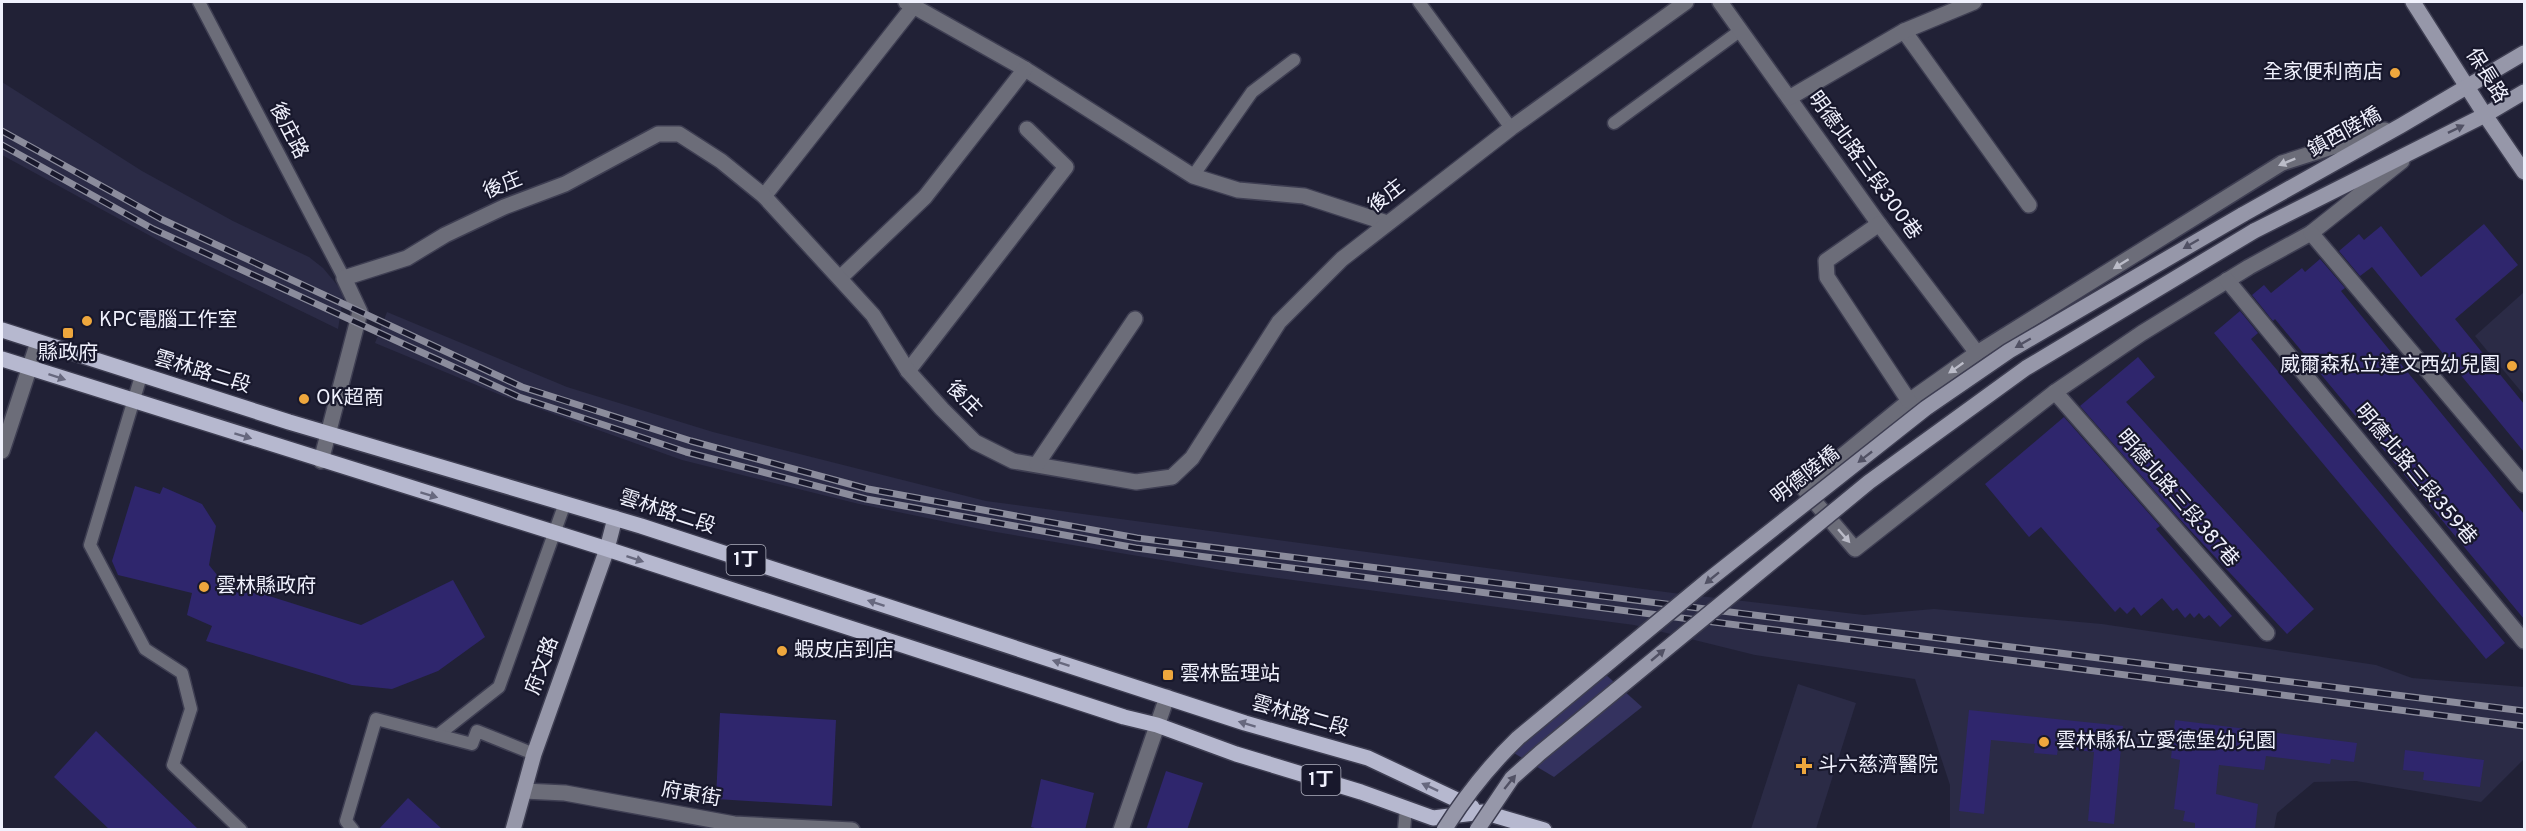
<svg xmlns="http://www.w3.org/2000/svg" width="2526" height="831" viewBox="0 0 2526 831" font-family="Overpass,'Noto Sans TC',sans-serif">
<rect width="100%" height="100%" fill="#212136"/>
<g fill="#2b2b46">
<path d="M2 82 142 171 233 221 309 257 323 268 344 293 338 329 178 251 2 155Z"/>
<path d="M2524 292V395L2475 336Z"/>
<path d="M387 312 567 387 713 432 986 501 1673 593 1864 615 1934 609 2102 624 2376 665 2412 678 2524 687V759L2481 802 2356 781 2314 782 2277 813 2274 829H1950V785L1915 679 1755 655 1634 625 1233 572 990 531 859 504 682 460 503 396 375 343Z"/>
<path d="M1798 684 1856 703 1816 829H1751Z"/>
</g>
<path fill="#34325f" d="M1595 665 1642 707 1554 777 1502 746 1528 720Z"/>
<g fill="#2f266d">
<path d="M2484 224 2518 265 2455 319 2524 404V452L2372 267 2360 276 2339 251 2359 234 2364 240 2381 226 2421 277Z"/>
<path d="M2320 259 2345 288 2341 291 2524 514V619L2275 319 2273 321 2252 295 2264 285 2271 293 2302 268 2305 272Z"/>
<path d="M2240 311 2258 333 2251 339 2505 643 2486 659 2214 333Z"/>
<path d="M2138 357 2155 377 2126 402 2314 609 2287 634 2174 513 2080 406Z"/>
<path d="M2064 417 2160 526 2156 529 2232 616 2220 627 2209 615 2204 619 2199 613 2194 618 2190 613 2185 618 2177 608 2173 611 2162 598 2141 616 2134 607 2127 614 2120 607 2115 612 2041 527 2029 537 1985 484Z"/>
<path d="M135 486 160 494 163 487 202 504 216 526 209 565 222 581 361 625 453 580 485 637 438 671 392 689 352 685 206 641 212 626 187 615 192 593 118 575 112 561Z"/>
<path d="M1969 710 2123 726 2114 824 2088 821 2094 752 2058 748 2057 755 2034 753 2035 744 1991 740 1984 814 1959 811Z"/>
<path d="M720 713 836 720 832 806 716 799Z"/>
<path d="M2175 720 2357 743 2354 762 2331 759 2330 764 2266 756 2264 770 2219 765 2216 794 2258 804 2255 830H2195V823L2183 821 2185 811 2174 809 2180 760 2171 758Z"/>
<path d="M96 731 199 830H110L54 777Z"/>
<path d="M2405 750 2484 760 2480 787 2423 780 2424 772 2403 770Z"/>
<path d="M1166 771 1203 783 1187 830H1146Z"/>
<path d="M1041 779 1094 793 1085 830H1042L1031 827Z"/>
<path d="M408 798 443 830H378Z"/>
</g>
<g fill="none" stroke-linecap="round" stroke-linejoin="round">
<g stroke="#3e3e52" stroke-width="15">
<g id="lane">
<path d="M199 2 344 278"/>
<path d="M1419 2 1511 128"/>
<path d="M1614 123 1741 30"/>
<path d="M1193 176 1252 92 1294 60"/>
<path d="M141 376 90 545 145 649 182 673 191 709 173 765 241 830"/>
<path d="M438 735 499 687 565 503"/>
<path d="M353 830 346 821 376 719 472 744 477 731 534 754"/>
<path d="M1404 830 1406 808"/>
</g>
</g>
<g stroke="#3e3e52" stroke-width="18">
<g id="street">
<path d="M906 2 1025 69 1193 176 1238 190 1304 196 1387 223"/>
<path d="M1720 2 1879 224 1977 353"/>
<path d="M1904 31 2029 205"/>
<path d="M1789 98 1904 31 1974 2"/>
<path d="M2385 130 2282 163 1977 353 1909 401 1803 488 1855 549 2055 392 2142 333 2249 267 2311 233 2402 161"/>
<path d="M764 196 913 7"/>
<path d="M1879 224 1826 261 1827 277 1909 401"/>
<path d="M2311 233 2524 485"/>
<path d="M840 278 925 197 1025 69"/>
<path d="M2227 280 2524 641"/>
<path d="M908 371 1066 167 1027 129"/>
<path d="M2055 392 2267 633"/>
<path d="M2 451 38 342"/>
<path d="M321 461 360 312 344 278 407 258 445 235 504 207 565 184 658 134H679L721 161 764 196 873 315 908 371 942 409 975 442 1013 461 1136 482 1172 477 1192 458 1279 322 1342 259 1511 128 1686 2"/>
<path d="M1037 464 1135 319"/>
<path d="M524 791 565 793 734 824 852 830"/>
<path d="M1121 830 1167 697"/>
</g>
</g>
<g stroke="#3e3e52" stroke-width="18">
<g id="secondary">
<path d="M2413 2 2485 115 2524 172"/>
<path d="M2242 215 2402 125 2524 53"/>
<path d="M2254 231 2485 115 2524 92"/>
<path d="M513 830 534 754 607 549 615 518"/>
</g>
</g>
<g stroke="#3e3e52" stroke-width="18">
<g id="primary">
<path d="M2 330 289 422 641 526 1245 723 1368 758 1472 807"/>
<path d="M2 359 607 549 1124 717 1157 725 1236 754 1361 792 1433 818 1483 812 1544 830"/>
</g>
</g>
<use href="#lane" stroke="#6c6d79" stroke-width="12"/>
<use href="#street" stroke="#6c6d79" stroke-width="15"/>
<use href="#secondary" stroke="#9697a9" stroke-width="15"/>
<use href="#primary" stroke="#b6b8cf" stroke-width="15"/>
<g stroke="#8b8c9c" stroke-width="7">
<g id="rail">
<path d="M2 131 161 219 522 387 691 441 868 489 1137 538 2524 711"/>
<path d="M2 145 153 229 519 397 686 452 866 499 1136 548 2524 726"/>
</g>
</g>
<use href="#rail" stroke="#18182c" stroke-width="4.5" stroke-dasharray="14" stroke-linecap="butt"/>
<g stroke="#3e3e52" stroke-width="18" stroke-linecap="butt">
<g id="secondary-bridge">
<path d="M1444 830C1466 795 1489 766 1518 738L1706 582 1926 408 2009 351 2242 215"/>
<path d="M1477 830 1512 778 1540 753 1869 482 2026 368 2254 231"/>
</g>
</g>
<use href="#secondary-bridge" stroke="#9697a9" stroke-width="15"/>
</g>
<defs><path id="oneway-solid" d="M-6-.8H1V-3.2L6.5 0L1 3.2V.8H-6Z" transform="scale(1.5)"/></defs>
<g fill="#515164">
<use href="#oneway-solid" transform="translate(2456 129) rotate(-26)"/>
<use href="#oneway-solid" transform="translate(2191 244) rotate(150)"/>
<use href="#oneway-solid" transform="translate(2023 343) rotate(150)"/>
<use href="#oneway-solid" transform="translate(1865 457) rotate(142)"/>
<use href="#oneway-solid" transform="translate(1712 578) rotate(141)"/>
<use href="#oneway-solid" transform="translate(1658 655) rotate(-40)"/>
<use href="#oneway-solid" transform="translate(1510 782) rotate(-51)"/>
</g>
<g fill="#bbbcc8">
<use href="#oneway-solid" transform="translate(2287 162) rotate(158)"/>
<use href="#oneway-solid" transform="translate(2121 264) rotate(148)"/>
<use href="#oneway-solid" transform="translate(1956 368) rotate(145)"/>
<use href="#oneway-solid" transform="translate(1844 536) rotate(49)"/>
</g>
<g fill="#67687e">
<use href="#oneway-solid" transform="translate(57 377) rotate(18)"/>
<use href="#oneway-solid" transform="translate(243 436) rotate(17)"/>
<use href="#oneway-solid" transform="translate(429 495) rotate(17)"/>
<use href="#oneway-solid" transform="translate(635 559) rotate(18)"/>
<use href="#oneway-solid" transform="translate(876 603) rotate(-162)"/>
<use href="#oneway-solid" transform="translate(1061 663) rotate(-162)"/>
<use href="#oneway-solid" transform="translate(1247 724) rotate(-163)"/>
<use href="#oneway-solid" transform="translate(1430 787) rotate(-155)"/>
</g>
<g fill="#eea73d" stroke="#18182c" stroke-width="2">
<circle cx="2395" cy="73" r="6"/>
<circle cx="87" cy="321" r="6"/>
<rect x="62" y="327" width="12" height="12" rx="3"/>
<circle cx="2512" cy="366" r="6"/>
<circle cx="304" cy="399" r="6"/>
<circle cx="204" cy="587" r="6"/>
<circle cx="782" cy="651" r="6"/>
<rect x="1162" y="669" width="12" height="12" rx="3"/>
<circle cx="2044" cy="742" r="6"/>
<path d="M1801 757h6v6h6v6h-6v6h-6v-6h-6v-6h6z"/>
</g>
<g text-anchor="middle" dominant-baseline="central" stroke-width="4.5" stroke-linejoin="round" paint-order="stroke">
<g fill="#18182c" stroke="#afb0be" stroke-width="1.5">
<rect x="726.5" y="545" width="39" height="30" rx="4.5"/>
<rect x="1301.5" y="765" width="39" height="30" rx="4.5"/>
</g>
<g font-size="18" font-weight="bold" fill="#f0f1fd">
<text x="746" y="560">1丁</text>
<text x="1321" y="780">1丁</text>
</g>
<g font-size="20" fill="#f0f1fd" stroke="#18182c" text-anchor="start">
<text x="2383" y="73" text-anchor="end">全家便利商店</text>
<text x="99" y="321">KPC電腦工作室</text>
<text x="68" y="354" text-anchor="middle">縣政府</text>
<text x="2500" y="366" text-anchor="end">威爾森私立達文西幼兒園</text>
<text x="316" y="399">OK超商</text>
<text x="216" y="587">雲林縣政府</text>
<text x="794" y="651">蝦皮店到店</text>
<text x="1180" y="675">雲林監理站</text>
<text x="2056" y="742">雲林縣私立愛德堡幼兒園</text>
<text x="1818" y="766">斗六慈濟醫院</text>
</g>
<g font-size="20" fill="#f0f1fd" stroke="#18182c">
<text transform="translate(2486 76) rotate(58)">保長路</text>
<text transform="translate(288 131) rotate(63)">後庄路</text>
<text transform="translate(2345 133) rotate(-29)">鎮西陸橋</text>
<text transform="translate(1864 166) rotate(54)">明德北路三段300巷</text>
<text transform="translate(503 186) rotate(-22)">後庄</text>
<text transform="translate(1387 197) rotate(-38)">後庄</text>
<text transform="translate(202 373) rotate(17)">雲林路二段</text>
<text transform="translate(963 399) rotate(46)">後庄</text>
<text transform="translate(2415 475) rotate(50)">明德北路三段359巷</text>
<text transform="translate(1806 476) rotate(-38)">明德陸橋</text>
<text transform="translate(2177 499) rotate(49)">明德北路三段387巷</text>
<text transform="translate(667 513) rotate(18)">雲林路二段</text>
<text transform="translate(543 666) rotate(-70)">府文路</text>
<text transform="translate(1300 717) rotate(16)">雲林路二段</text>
<text transform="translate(691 795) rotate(10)">府東街</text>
</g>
</g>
<rect width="2526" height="831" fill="none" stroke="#f0f1fd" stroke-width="6"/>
</svg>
